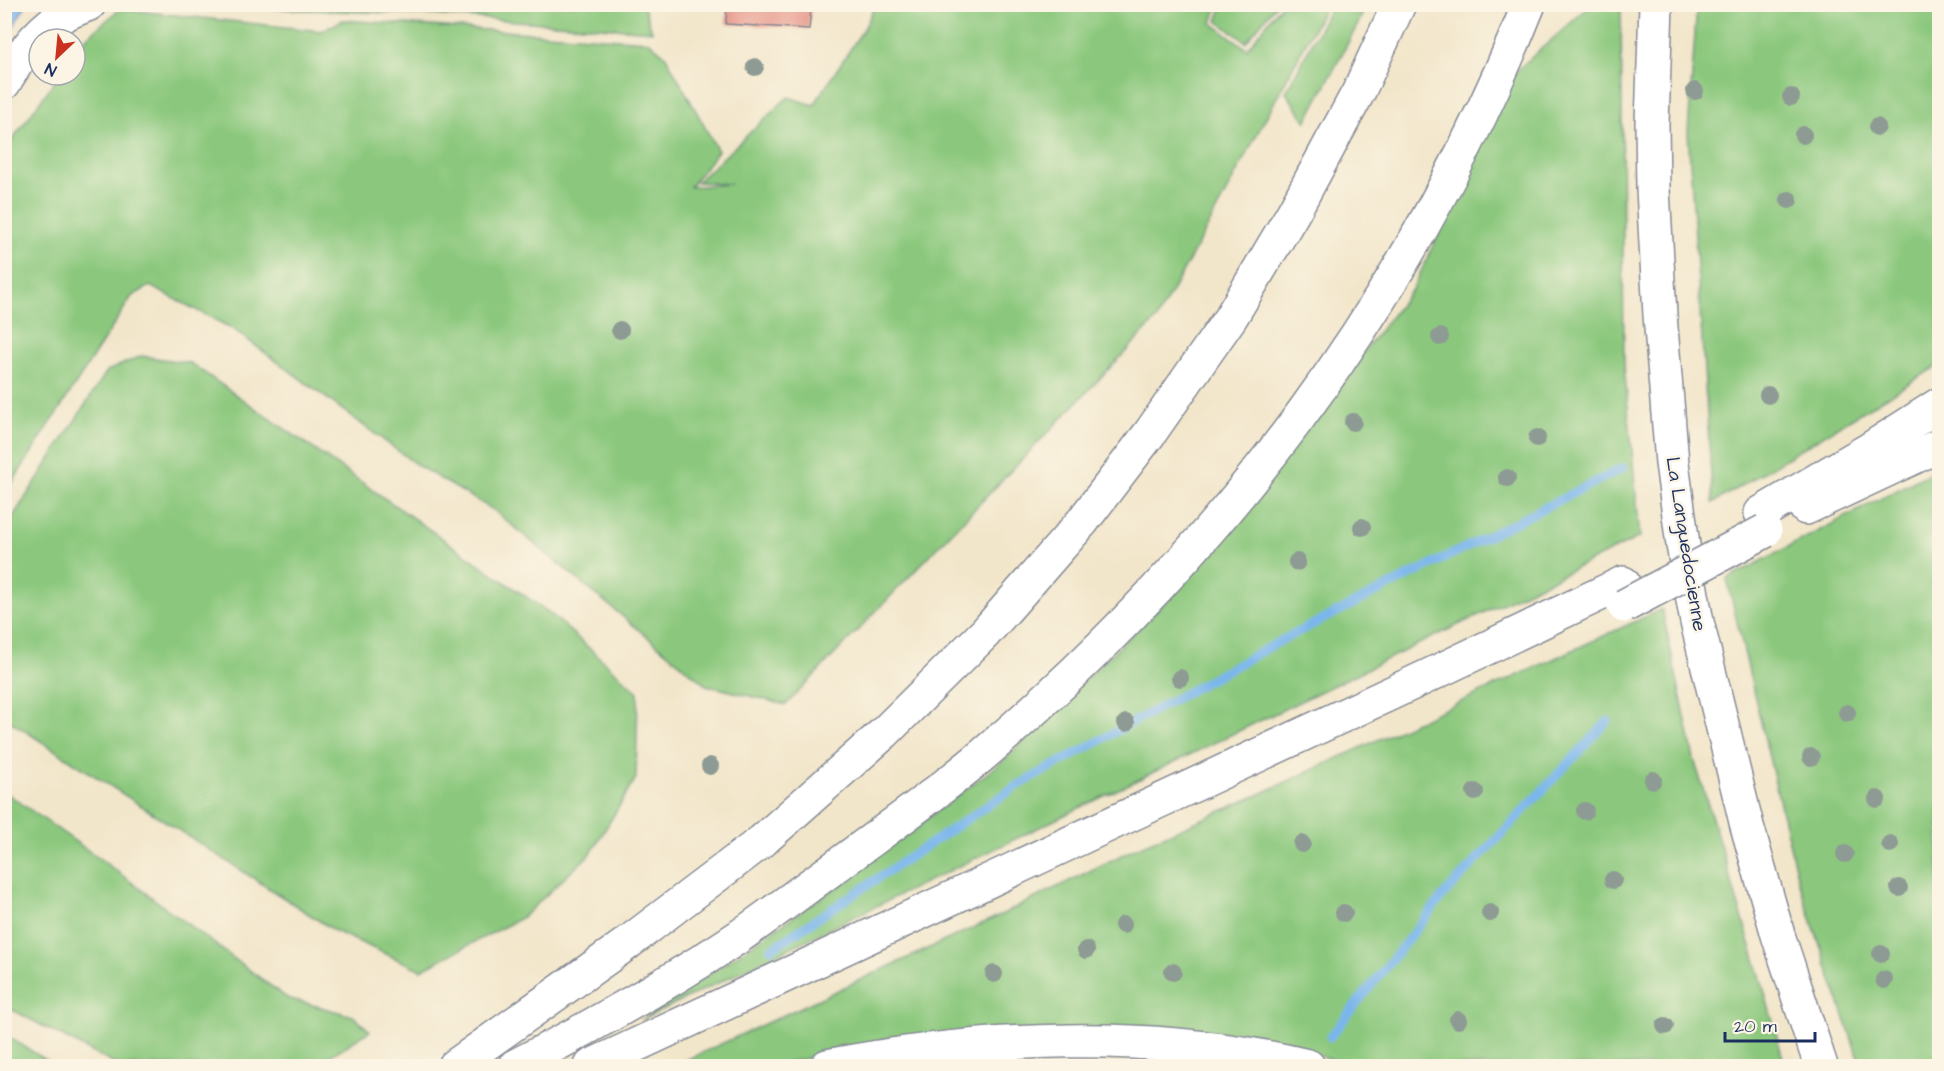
<svg xmlns="http://www.w3.org/2000/svg" width="1944" height="1071" viewBox="0 0 1944 1071" font-family="'Architects Daughter',sans-serif">
<rect width="100%" height="100%" fill="#fcf5e5"/>
<filter id="ink" filterUnits="userSpaceOnUse"><feTurbulence type="fractalNoise" baseFrequency=".0167" numOctaves="2"/><feDisplacementMap in="SourceGraphic" scale="12" xChannelSelector="R" yChannelSelector="G"/><feConvolveMatrix kernelMatrix="1 2 1 2 8 2 1 2 1" color-interpolation-filters="sRGB"/></filter>
<filter id="wash" filterUnits="userSpaceOnUse"><feTurbulence type="fractalNoise" baseFrequency=".008" numOctaves="4" result="noise"/><feDisplacementMap in="SourceGraphic" scale="24" xChannelSelector="R" yChannelSelector="G"/><feGaussianBlur stdDeviation="1.35" result="paint"/><feColorMatrix in="noise" values="0 0 0 0 0 0 0 0 0 0 0 0 0 0 0 0 0 1.4 0 .05"/><feComposite in="paint" operator="in"/></filter>
<g filter="url(#wash)">
<rect width="100%" height="100%" fill="#f2e6ca"/>
<g fill="#8bc87d" stroke="#537c6e" stroke-width="1.5">
<path d="M1223 4H1276V5L1246 42 1217 21Z"/>
<path d="M169 5H643L652 31 421 14Z"/>
<path d="M875 5H1218L1212 23 1247 49 1281 5H1326L1207 228 1156 320 786 705 706 685 492 509 420 467 233 329 150 286 132 296 5 494V150L59 75H75V54L87 37 120 9 322 31 343 20 648 41 665 55 718 151 690 187 731 184 697 182 788 97 814 105 866 25Z"/>
<path d="M1332 5H1366L1359 22 1306 122 1286 92Z"/>
<path d="M1591 5H1621L1624 365 1640 537 641 1020 834 889 1003 761 1186 581 1413 288 1515 72Z"/>
<path d="M1697 5H1940L1939 365 1713 503 1688 132Z"/>
<path d="M141 356 190 363 551 614 638 692 636 778 591 853 523 917 421 970 335 931 5 718V529L107 371Z"/>
<path d="M1939 468V1066H1861L1798 880 1727 579Z"/>
<path d="M1662 609 1694 759 1761 979 1785 1066H1356L1316 1055 879 1045 765 1066H673L1003 914 1138 847 1260 794Z"/>
<path d="M5 792 103 861 287 998 353 1016 370 1031 314 1066H118L5 1006Z"/>
<path d="M5 1035 53 1064 52 1066H5Z"/>
</g>
<path fill="#7ab6ec" stroke="#4a72a5" stroke-width="1.5" d="M5 4 26 5 5 40 4 5Z"/>
<g fill="none" stroke-linecap="round" stroke-linejoin="round">
<g stroke="#7ab6ec" stroke-width="9">
<path d="M771 949 1017 786 1284 639 1623 468"/>
<path d="M1330 1037 1442 897 1608 721"/>
</g>
</g>
<g id="blocks">
<path fill="#e58f82" d="M727 4H829L827 9 811 10 809 29 726 24Z"/>
</g>
</g>
<g filter="url(#ink)">
<use href="#blocks" fill-opacity="0" stroke="#868a94" stroke-width="1.5"/>
<g fill="none" stroke-linecap="round" stroke-linejoin="round">
<g stroke="#868a94" stroke-width="36">
<path id="street" d="M4 83C19 58 34 35 59 18 67 12 80 8 89 4"/>
</g>
<g stroke="#868a94" stroke-width="36">
<g id="highway">
<path d="M1656 4 1652 124 1653 189 1660 315 1672 463 1683 545 1697 622 1747 826 1778 935 1821 1066"/>
<path d="M1806 508 1940 445"/>
<path d="M1761 513 1870 449 1940 404"/>
<path d="M455 1066 629 942 762 841 884 733 985 633 1082 522 1150 433 1231 317 1293 213 1359 91 1399 4"/>
<path d="M515 1066C591 1027 666 985 737 938 770 915 802 891 835 867 885 830 937 794 985 753 1226 546 1411 301 1529 4"/>
<path d="M591 1066 1428 676 1623 583"/>
<path d="M827 1066C984 1036 1152 1029 1308 1066"/>
</g>
</g>
<path stroke="#868a94" stroke-width="4" stroke-dasharray="1.5 4.5" stroke-linecap="butt" d="M866 9 868 4"/>
<use href="#street" stroke="#fff" stroke-width="33"/>
<use href="#highway" stroke="#fff" stroke-width="33"/>
<g stroke="#868a94" stroke-width="36" stroke-linecap="butt">
<path id="highway-bridge" d="M1624 606 1765 531"/>
</g>
<use href="#highway-bridge" stroke="#fff" stroke-width="33"/>
</g>
<g fill="#8e9b94">
<circle cx="755" cy="67" r="9"/>
<circle cx="1695" cy="91" r="9"/>
<circle cx="1791" cy="97" r="9"/>
<circle cx="1877" cy="127" r="9"/>
<circle cx="1803" cy="135" r="9"/>
<circle cx="1789" cy="200" r="9"/>
<circle cx="620" cy="330" r="9"/>
<circle cx="1440" cy="337" r="9"/>
<circle cx="1768" cy="395" r="9"/>
<circle cx="1353" cy="422" r="9"/>
<circle cx="1537" cy="438" r="9"/>
<circle cx="1507" cy="478" r="9"/>
<circle cx="1362" cy="527" r="9"/>
<circle cx="1297" cy="562" r="9"/>
<circle cx="1180" cy="678" r="9"/>
<circle cx="1847" cy="713" r="9"/>
<circle cx="1126" cy="723" r="9"/>
<circle cx="1811" cy="757" r="9"/>
<circle cx="710" cy="766" r="9"/>
<circle cx="1653" cy="780" r="9"/>
<circle cx="1475" cy="792" r="9"/>
<circle cx="1877" cy="799" r="9"/>
<circle cx="1585" cy="811" r="9"/>
<circle cx="1302" cy="844" r="9"/>
<circle cx="1890" cy="844" r="9"/>
<circle cx="1845" cy="854" r="9"/>
<circle cx="1613" cy="880" r="9"/>
<circle cx="1899" cy="888" r="9"/>
<circle cx="1344" cy="913" r="9"/>
<circle cx="1490" cy="913" r="9"/>
<circle cx="1123" cy="925" r="9"/>
<circle cx="1086" cy="950" r="9"/>
<circle cx="1881" cy="954" r="9"/>
<circle cx="1173" cy="972" r="9"/>
<circle cx="994" cy="974" r="9"/>
<circle cx="1884" cy="980" r="9"/>
<circle cx="1458" cy="1020" r="9"/>
<circle cx="1665" cy="1026" r="9"/>
</g>
</g>
<g text-anchor="middle" dominant-baseline="central" stroke-width="5" stroke-linejoin="round" paint-order="stroke">
<g font-size="20" fill="#1b2f5e" stroke="#fcf5e5">
<text transform="translate(1686 544) rotate(81)">La Languedocienne</text>
</g>
</g>
<rect width="1944" height="1071" fill="none" stroke="#fcf5e5" stroke-width="24"/>
<g transform="translate(57 57) rotate(206)"><circle r="28" fill="#fcf5e5" stroke="#a2a6af" stroke-width="1.5"/>
<path d="M0-4.5L10 22L0 15L-10 22Z" fill="#c8321e"/>
<text y="-9" font-size="16" font-weight="bold" text-anchor="middle" fill="#1b2f5e">N</text>
</g>
<path d="M1725 1032v9h90v-9" fill="none" stroke="#1b2f5e" stroke-width="3"/>
<text x="1734" y="1032" font-size="18" fill="#1b2f5e" stroke="#fcf5e5" stroke-width="4.5" paint-order="stroke">20 m</text>
</svg>
